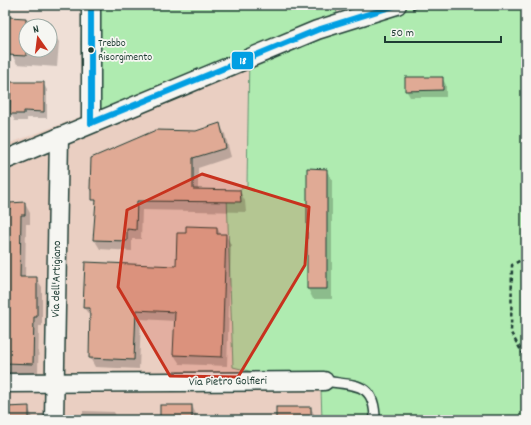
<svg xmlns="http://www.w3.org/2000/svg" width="531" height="425" viewBox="0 0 531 425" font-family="Dekko,sans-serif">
<rect width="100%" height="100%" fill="#efdfd6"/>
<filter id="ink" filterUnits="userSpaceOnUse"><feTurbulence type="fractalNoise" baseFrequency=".025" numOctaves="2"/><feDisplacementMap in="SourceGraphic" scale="8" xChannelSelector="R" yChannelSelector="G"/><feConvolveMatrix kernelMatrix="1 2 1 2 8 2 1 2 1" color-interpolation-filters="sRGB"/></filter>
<g filter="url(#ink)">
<path fill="#eacfc2" d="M249 54 247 186 321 389 322 420H5V145Z"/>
<path fill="#afebb0" stroke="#679472" d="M82 5H335L339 21 386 5H526V420H322L321 389 233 367 227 196 247 186 249 54 109 113 83 115 81 44Z"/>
<g fill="#0003">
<path d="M304 5H320V6Z"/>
<path d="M12 19 33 20 37 26H26V50H50V32L53 33 59 42 57 67 17 64 12 55Z"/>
<path d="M442 78 446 85V97H410L406 90Z"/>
<path d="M43 83 47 90V118H27V121H15L11 114Z"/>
<path d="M219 124 225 134 231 157 198 168V190L240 191 245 201 246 212 142 210 141 239H132V251L100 249 94 239 97 205 91 189 196 132Z"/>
<path d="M308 169 326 170 332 179V299H313L308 289Z"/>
<path d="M25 204 30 213V224H26L25 278H36L42 287V326H39L38 373H5V210H11Z"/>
<path d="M217 228 221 235H226L231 245 227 366 180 364 174 355 175 321 141 319 139 369 95 367 90 358 91 317 84 308 177 267 187 234Z"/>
<path d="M192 406 197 416V420H161Z"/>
<path d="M28 407 34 420H5V408Z"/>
<path d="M311 408 317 420H237V418H277Z"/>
<path d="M83 411 114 412 118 420H83Z"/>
</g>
<g fill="#e0aa95" stroke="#1f3d34">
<path d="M9 17 26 18V56L7 55Z"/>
<path d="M405 77H443V90L405 91Z"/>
<path d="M11 82H44V112L24 111V114H10Z"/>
<path d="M220 123 226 148 193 158V189L240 190 241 202 137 201 136 230 127 229V241L93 240 96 200H92V189H90L91 158 156 130 196 131Z"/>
<path d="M307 168 327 169V289H307Z"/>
<path d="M25 202V215H21L20 277H37V317H34L33 364 5 363V209H10V203Z"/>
<path d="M186 226 217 227V234H226L222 357 173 355 175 312 136 310 134 360 89 358 90 308H83L85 262 176 266 177 233H186Z"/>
<rect x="160" y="405" width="32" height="15"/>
<path d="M29 406V420H5V407Z"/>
<rect x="276" y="407" width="35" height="13"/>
</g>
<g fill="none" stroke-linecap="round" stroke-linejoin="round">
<g stroke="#1f3d34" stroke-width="12">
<path id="service" d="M324 381C355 386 375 381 375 420"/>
</g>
<g stroke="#1f3d34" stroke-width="21">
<g id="minor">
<path d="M91 5V123"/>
<path d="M5 160 317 30 397 5"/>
<path d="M5 383 324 381"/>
<path d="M54 420 59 137"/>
</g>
</g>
<g stroke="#1f3d34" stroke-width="2.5" stroke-dasharray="4 3" stroke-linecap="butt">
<path d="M412 9 427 5"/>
<path d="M526 261 521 260 512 265 511 333 526 359"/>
</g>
<use href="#service" stroke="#f6f6f2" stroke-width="9"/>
<use href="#minor" stroke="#f6f6f2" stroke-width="18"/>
<g stroke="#f6f6f2" stroke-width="9">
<g id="bus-1">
<path d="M91 5V123"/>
<path d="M91 123 317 30 397 5"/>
</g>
</g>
<use href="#bus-1" stroke="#009fe3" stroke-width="6"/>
</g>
</g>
<path fill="#c8321e" fill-opacity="0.2" stroke="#c8321e" stroke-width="3" stroke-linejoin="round" d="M202 174 309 207 305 265 238 377 170 376 118 287 127 210Z"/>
<circle fill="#1f3d34" stroke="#f6f6f2" stroke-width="1.5" cx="91" cy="50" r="3.5"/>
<g text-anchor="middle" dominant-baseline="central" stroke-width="3.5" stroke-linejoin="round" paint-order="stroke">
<g font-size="11" fill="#1f3d34" stroke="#f6f6f2" text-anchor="start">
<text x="98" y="44">Trebbo<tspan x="98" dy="14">Risorgimento</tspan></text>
</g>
<g font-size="12" fill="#1f3d34" stroke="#f6f6f2">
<text transform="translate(57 279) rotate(-89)">Via dell'Artigiano</text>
<text transform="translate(228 382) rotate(-1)">Via Pietro Golfieri</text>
</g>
</g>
<rect stroke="#f6f6f2" stroke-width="1.5" x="231" y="51" width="23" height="19" rx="4" fill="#009fe3"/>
<g font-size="11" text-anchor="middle" font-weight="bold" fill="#fff">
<text x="243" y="64">18</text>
</g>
<rect width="531" height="425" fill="none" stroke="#f6f6f2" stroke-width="20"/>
<rect x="10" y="10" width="511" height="405" fill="none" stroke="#1f3d34" stroke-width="1.5" filter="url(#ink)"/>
<g transform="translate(38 38) rotate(346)"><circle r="19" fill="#f6f6f2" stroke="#a0aca6"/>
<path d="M0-3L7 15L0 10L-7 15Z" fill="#c8321e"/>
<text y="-6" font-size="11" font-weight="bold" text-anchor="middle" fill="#1f3d34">N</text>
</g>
<path d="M385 36v6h116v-6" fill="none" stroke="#1f3d34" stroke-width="2"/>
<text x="391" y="36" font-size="12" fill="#1f3d34" stroke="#f6f6f2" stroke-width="3" paint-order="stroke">50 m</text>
</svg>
